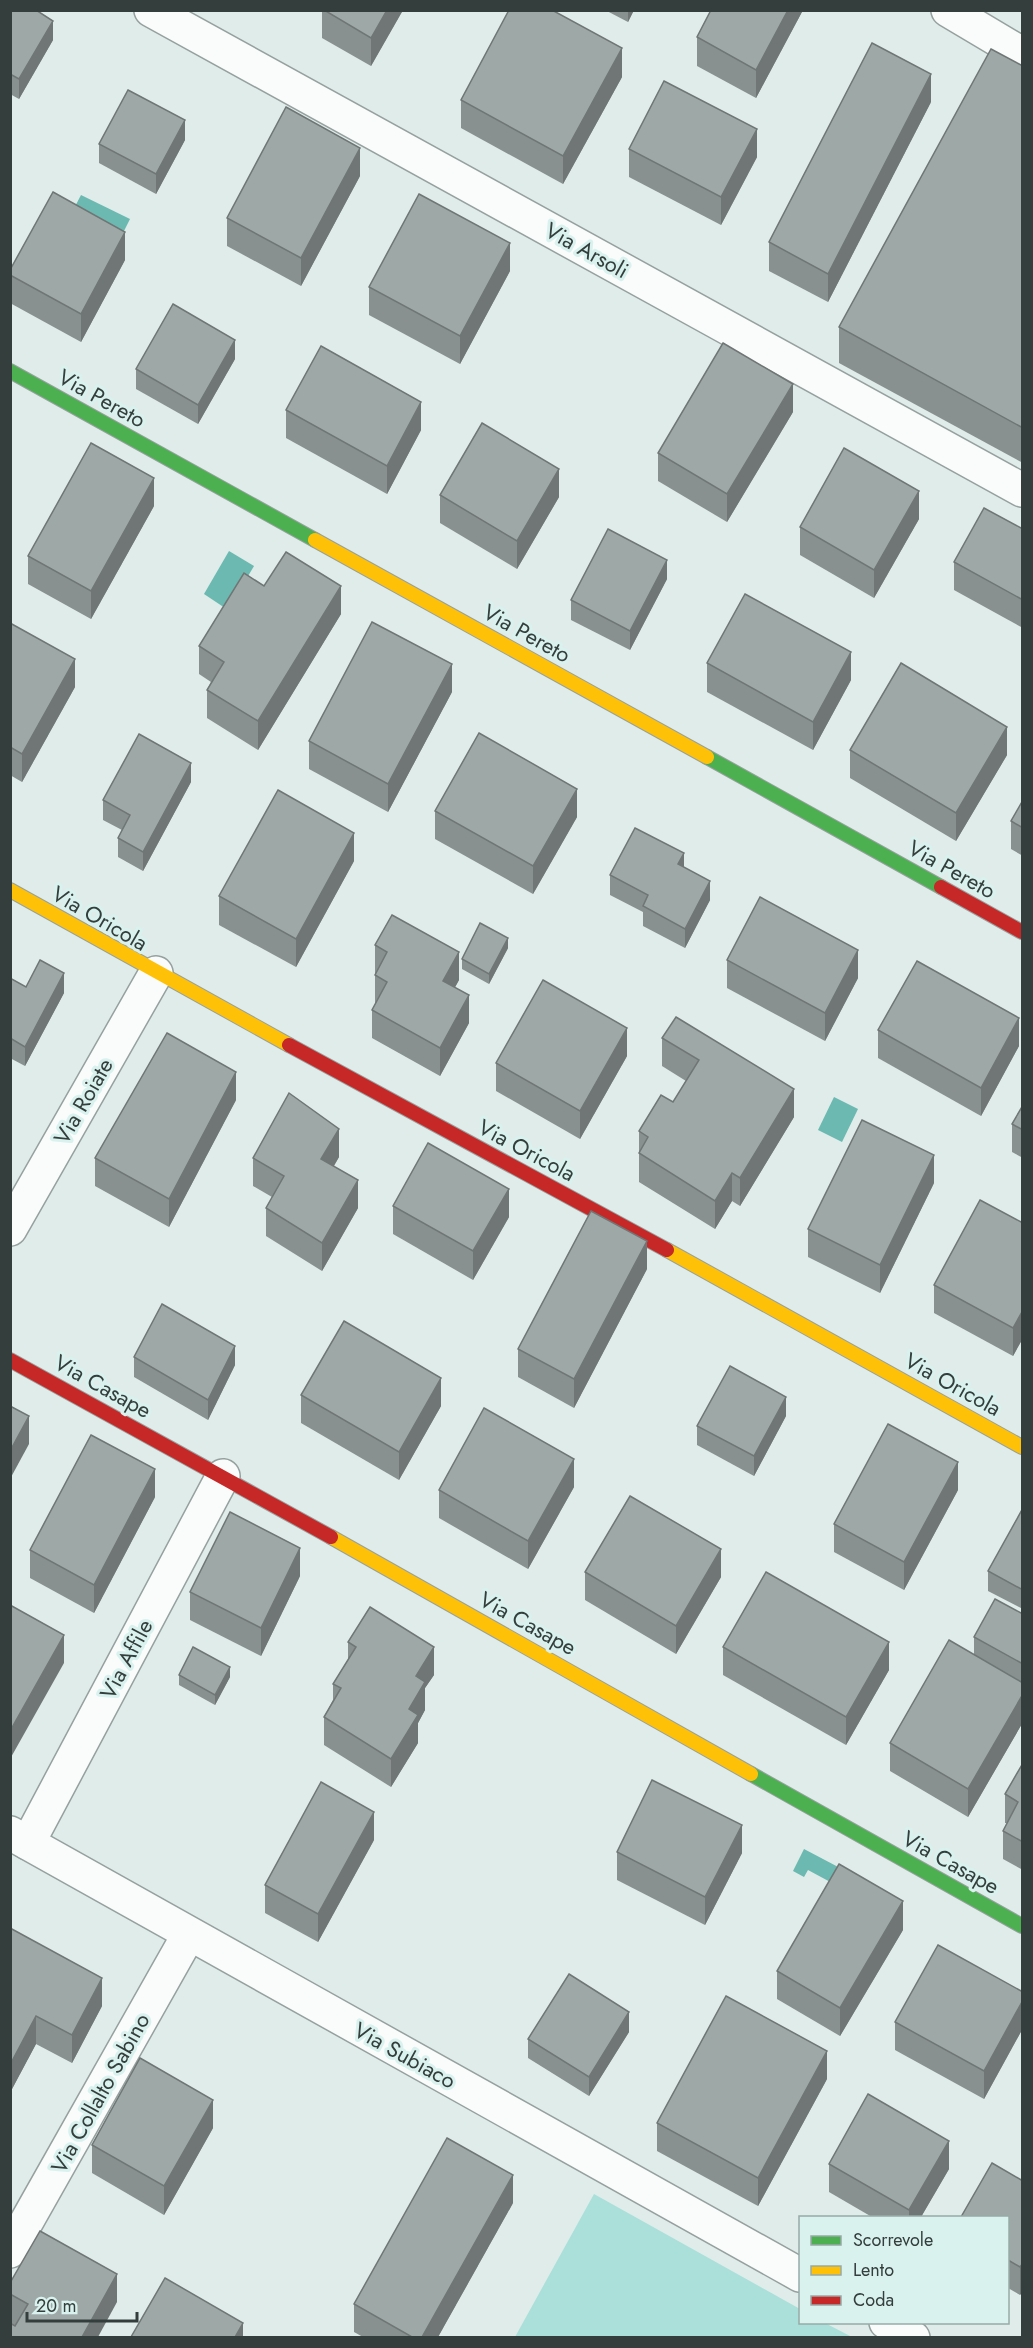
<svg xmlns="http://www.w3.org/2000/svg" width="1033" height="2348" viewBox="0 0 1033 2348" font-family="Jost,sans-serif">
<rect width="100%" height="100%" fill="#dfecea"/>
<path fill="#aae0d9" d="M594 2194 800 2309V2322L825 2323 852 2337H515Z"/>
<g fill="#6bb9b0">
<path d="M81 195 130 219 118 243 69 218Z"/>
<path d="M229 551 254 566 228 610 204 594Z"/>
<path d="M834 1097 858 1109 842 1142 818 1130Z"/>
<path d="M804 1849 842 1869 834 1884 808 1870 804 1877 793 1871Z"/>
</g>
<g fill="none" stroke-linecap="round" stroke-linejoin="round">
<g stroke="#96a19f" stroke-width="36">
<g id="street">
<path d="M151 10 1022 490"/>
<path d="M948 10 1022 54"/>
<path d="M10 1229 156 973"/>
<path d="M10 1833 800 2275"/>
<path d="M28 1843 223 1476"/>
<path d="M10 2251 189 1934"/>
<path d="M886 2322 913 2338"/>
</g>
</g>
<g stroke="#96a19f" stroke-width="16">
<g id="fast">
<path d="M10 371 315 540"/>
<path d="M707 757 941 887"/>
<path d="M751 1774 1022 1926"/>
</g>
</g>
<g stroke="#96a19f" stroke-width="16">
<g id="slow">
<path d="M315 540 707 757"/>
<path d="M10 890 289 1045"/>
<path d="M667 1250 1022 1447"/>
<path d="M331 1537 751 1774"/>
</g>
</g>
<g stroke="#96a19f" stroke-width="16">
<g id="jam">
<path d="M941 887 1022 932"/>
<path d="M289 1045 667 1250"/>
<path d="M10 1360 331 1537"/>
</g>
</g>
<use href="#street" stroke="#fafcfc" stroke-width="33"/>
<use href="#fast" stroke="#4caf50" stroke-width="14"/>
<use href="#slow" stroke="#ffc107" stroke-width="14"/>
<use href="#jam" stroke="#c62828" stroke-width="14"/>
</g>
<g fill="#889090">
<path d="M10 10 53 40 19 99 10 94Z"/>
<path d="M322 10H403L371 66 322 38Z"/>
<path d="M605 10H634L628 22Z"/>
<path d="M711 10H803L756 98 697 66V37Z"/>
<path d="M1023 66V463L839 363V327Z"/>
<path d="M622 77 563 184 461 128V100Z"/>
<path d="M931 102 828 302 769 271V242Z"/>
<path d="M185 140 156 194 99 163V144Z"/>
<path d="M629 149 757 157 721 225 629 177Z"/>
<path d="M360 176 301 286 227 246V218Z"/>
<path d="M125 260 81 342 10 303V270Z"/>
<path d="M510 271 460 364 369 315V287Z"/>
<path d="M235 359 198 424 136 389V369Z"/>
<path d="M286 410 421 430 387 494 286 438Z"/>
<path d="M793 412 727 522 658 481V453Z"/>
<path d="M440 495 559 497 517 569 440 523Z"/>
<path d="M154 506 91 619 28 584V556Z"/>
<path d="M919 519 874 598 800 555V527Z"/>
<path d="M1023 529V628L954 590V562Z"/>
<path d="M667 579 630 650 571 620V600Z"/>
<path d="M264 586 341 614 258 750 207 718V690L211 682 199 674V646Z"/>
<path d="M10 623 75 687 22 782 10 775Z"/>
<path d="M707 663 851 680 813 750 707 692Z"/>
<path d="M452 692 388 812 309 769V741Z"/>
<path d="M850 750 1007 755 956 841 850 778Z"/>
<path d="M191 782 143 871 118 857V838L122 830 103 820V800Z"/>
<path d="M1023 800V856L1011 849V821Z"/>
<path d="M435 811 577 817 533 894 435 839Z"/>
<path d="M354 861 296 967 219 925V896Z"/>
<path d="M684 867 710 900 685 948 643 926V912L610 895V875Z"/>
<path d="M375 945 459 980 455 987 469 1023 440 1076 372 1038V1010L376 1003H375Z"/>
<path d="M508 948 489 984 462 969V959Z"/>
<path d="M727 960 858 978 825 1041 727 988Z"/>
<path d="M10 978 26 987 64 993 25 1066 10 1058Z"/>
<path d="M878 1030 1019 1046 981 1116 878 1058Z"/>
<path d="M662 1038 794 1117 740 1206 732 1201 715 1229 639 1182V1131L673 1102 686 1081 662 1066Z"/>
<path d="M627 1056 580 1139 496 1091V1063Z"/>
<path d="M236 1100 169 1227 95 1186V1158Z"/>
<path d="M1023 1105V1158L1012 1152V1124Z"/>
<path d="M339 1157 334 1166 358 1208 322 1271 266 1236V1208L272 1197 253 1186V1158Z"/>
<path d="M934 1183 880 1293 808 1257V1229Z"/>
<path d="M393 1206 509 1217 473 1280 393 1234Z"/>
<path d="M1023 1223V1338L1013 1356 934 1313V1285Z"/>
<path d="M647 1269 574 1408 518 1377V1349Z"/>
<path d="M134 1357 235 1365 208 1420 134 1377Z"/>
<path d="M301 1395 441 1406 399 1480 301 1423Z"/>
<path d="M786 1416 754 1476 697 1445V1426Z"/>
<path d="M574 1487 528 1569 439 1518V1490Z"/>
<path d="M958 1490 904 1590 834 1552V1524Z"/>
<path d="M155 1497 94 1613 30 1578V1550Z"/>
<path d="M1023 1508V1609L988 1591V1571Z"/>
<path d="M585 1572 721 1577 676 1654 585 1600Z"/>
<path d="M300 1576 261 1656 190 1620V1592Z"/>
<path d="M1023 1614V1722L968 1817 890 1771V1743L974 1655V1637Z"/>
<path d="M348 1642 434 1675 425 1688V1710L418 1723V1743L391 1787 324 1745V1717L333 1700V1684L348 1660Z"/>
<path d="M723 1647 889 1670 846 1745 723 1675Z"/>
<path d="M179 1675 230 1677 215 1705 179 1685Z"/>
<path d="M1023 1763V1870L1003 1859V1831L1007 1823H1005V1794Z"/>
<path d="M374 1840 318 1942 265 1913V1885Z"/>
<path d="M617 1852 742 1853 705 1925 617 1880Z"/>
<path d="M10 1928 102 2006 72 2063 36 2044 12 2089H10Z"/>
<path d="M903 1930 840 2036 777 1999V1971Z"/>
<path d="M1023 1992V2028L984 2099 895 2050V2022Z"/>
<path d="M629 2032 589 2096 528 2058V2039Z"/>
<path d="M827 2079 758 2206 657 2151V2123Z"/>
<path d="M213 2128 164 2215 92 2173V2145Z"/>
<path d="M829 2164 949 2169 921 2217H872L829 2192Z"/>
<path d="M1023 2181V2291L1020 2295 1008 2288V2217Z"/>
<path d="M513 2203 438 2337H363L354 2332V2304Z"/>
<path d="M10 2283 117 2302 10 2337Z"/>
</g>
<g fill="#6f7675">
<path d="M387 10H403L371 66V38Z"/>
<path d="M628 10H634L628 22Z"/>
<path d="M788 10H803L756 98V70Z"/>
<path d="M53 21V40L19 99V79Z"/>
<path d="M622 48V77L563 184V156Z"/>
<path d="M931 74V102L828 302V274Z"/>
<path d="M185 120V140L156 194V174Z"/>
<path d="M757 129V157L721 225V197Z"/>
<path d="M360 148V176L301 286V258Z"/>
<path d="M125 232V260L81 342V314Z"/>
<path d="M510 243V271L460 364V336Z"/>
<path d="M235 340V359L198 424V405Z"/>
<path d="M793 384V412L727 522V494Z"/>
<path d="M421 402V430L387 494V466Z"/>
<path d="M559 469V497L517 569V541Z"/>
<path d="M154 478V506L91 619V591Z"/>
<path d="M919 491V519L874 598V570Z"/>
<path d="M667 560V579L630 650V631Z"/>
<path d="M341 586V614L258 750V721Z"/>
<path d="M851 652V680L813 750V722Z"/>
<path d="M75 659V687L22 782V754Z"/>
<path d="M452 664V692L388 812V784Z"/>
<path d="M1007 727V755L956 841V813Z"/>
<path d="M191 763V782L143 871V852Z"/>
<path d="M577 789V817L533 894V866Z"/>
<path d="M354 833V861L296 967V939Z"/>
<path d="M684 853V873L678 864Z"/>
<path d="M710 881V900L685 948V929Z"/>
<path d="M508 938V948L489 984V974Z"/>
<path d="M858 950V978L825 1041V1013Z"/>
<path d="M459 952V980L443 1009V981Z"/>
<path d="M64 973V993L25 1066V1047Z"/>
<path d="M469 995V1023L440 1076V1048Z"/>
<path d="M1019 1018V1046L981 1116V1088Z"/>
<path d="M627 1028V1056L580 1139V1111Z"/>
<path d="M236 1072V1100L169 1227V1199Z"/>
<path d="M794 1089V1117L740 1206V1178Z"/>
<path d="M339 1129V1157L321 1187V1159Z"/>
<path d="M934 1155V1183L880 1293V1265Z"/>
<path d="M732 1173V1201L715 1229V1201Z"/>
<path d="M358 1180V1208L322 1271V1243Z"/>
<path d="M509 1189V1217L473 1280V1251Z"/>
<path d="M647 1241V1269L574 1408V1379Z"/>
<path d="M1023 1310V1338L1013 1356V1328Z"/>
<path d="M235 1346V1365L208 1420V1400Z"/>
<path d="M441 1378V1406L399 1480V1452Z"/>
<path d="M786 1397V1416L754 1476V1456Z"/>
<path d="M29 1416V1444L10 1479V1451Z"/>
<path d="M574 1459V1487L528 1569V1541Z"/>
<path d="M958 1462V1490L904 1590V1562Z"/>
<path d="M155 1469V1497L94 1613V1585Z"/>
<path d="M300 1548V1576L261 1656V1628Z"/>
<path d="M721 1549V1577L676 1654V1626Z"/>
<path d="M64 1635V1663L10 1759V1731Z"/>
<path d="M889 1642V1670L846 1745V1717Z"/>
<path d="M434 1647V1675L425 1688V1710L418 1723V1743L391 1787V1759L409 1709 416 1676Z"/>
<path d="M230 1667V1677L215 1705V1695Z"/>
<path d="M1023 1694V1722L968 1817V1789Z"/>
<path d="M374 1812V1840L318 1942V1914Z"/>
<path d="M742 1825V1853L705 1925V1897Z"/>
<path d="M903 1901V1930L840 2036V2008Z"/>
<path d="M102 1978V2006L72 2063V2035Z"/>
<path d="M1023 2000V2028L984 2099V2071Z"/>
<path d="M629 2012V2032L589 2096V2077Z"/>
<path d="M36 2016V2044L12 2089V2061Z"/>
<path d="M827 2051V2079L758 2206V2178Z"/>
<path d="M213 2100V2128L164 2215V2186Z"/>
<path d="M949 2141V2169L921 2217H909V2210Z"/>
<path d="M513 2175V2203L438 2337H422Z"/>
<path d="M1023 2263V2291L1020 2295V2267Z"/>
<path d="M117 2274V2302L98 2337H82Z"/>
<path d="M243 2323V2337H235Z"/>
</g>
<g fill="#9ea8a7" stroke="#6f7675" stroke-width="1.5">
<path d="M10 10H36L53 21 19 79 10 74Z"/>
<path d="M324 10H387L371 38Z"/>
<path d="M509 10H552L622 48 563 156 461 100Z"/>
<path d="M711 10H788L756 70 697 37Z"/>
<path d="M872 43 931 74 828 274 769 242Z"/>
<path d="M991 49 1023 66V428L839 327Z"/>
<path d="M664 81 757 129 721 197 629 149Z"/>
<path d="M128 90 185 120 156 174 99 144Z"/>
<path d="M286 107 360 148 301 258 227 218Z"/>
<path d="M53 192 125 232 81 314 10 275V270Z"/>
<path d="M419 194 510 243 460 336 369 287Z"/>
<path d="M173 304 235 340 198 405 136 369Z"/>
<path d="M723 343 793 384 727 494 658 453Z"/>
<path d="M321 346 421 402 387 466 286 410Z"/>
<path d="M482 423 559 469 517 541 440 495Z"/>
<path d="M91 443 154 478 91 591 28 556Z"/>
<path d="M844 448 919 491 874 570 800 527Z"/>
<path d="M984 508 1023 529V600L954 562Z"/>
<path d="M608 529 667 560 630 631 571 600Z"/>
<path d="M286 552 341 586 258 721 207 690 224 662 199 646 244 573 264 586Z"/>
<path d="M745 594 851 652 813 722 707 663Z"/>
<path d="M372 622 452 664 388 784 309 741Z"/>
<path d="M10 623 75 659 22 754 10 747Z"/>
<path d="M901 663 1007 727 956 813 850 750Z"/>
<path d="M479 733 577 789 533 866 435 811Z"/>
<path d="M139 734 191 763 143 852 118 838 130 815 103 800Z"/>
<path d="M278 790 354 833 296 939 219 896Z"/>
<path d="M1023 800V828L1011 821Z"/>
<path d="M635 828 684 853 678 864 710 881 685 929 643 906 648 895 610 875Z"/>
<path d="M760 897 858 950 825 1013 727 960Z"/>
<path d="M392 915 459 952 443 981 469 995 440 1048 372 1010 387 982 375 975 387 952 375 945Z"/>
<path d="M480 923 508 938 489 974 462 959Z"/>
<path d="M40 960 64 973 25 1047 10 1038V978L26 987Z"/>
<path d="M917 961 1019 1018 981 1088 878 1030Z"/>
<path d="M543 980 627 1028 580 1111 496 1063Z"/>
<path d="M676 1017 794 1089 740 1178 732 1173 715 1201 639 1153 648 1137 639 1131 661 1095 673 1102 699 1060 662 1038Z"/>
<path d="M167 1033 236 1072 169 1199 95 1158Z"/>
<path d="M289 1093 339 1129 321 1159 358 1180 322 1243 266 1208 284 1176 253 1158Z"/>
<path d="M1023 1105V1130L1012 1124Z"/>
<path d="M862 1120 934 1155 880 1265 808 1229Z"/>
<path d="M428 1143 509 1189 473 1251 393 1206Z"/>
<path d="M980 1200 1023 1223V1310L1013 1328 934 1285Z"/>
<path d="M591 1211 647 1241 574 1379 518 1349Z"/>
<path d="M162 1304 235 1346 208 1400 134 1357Z"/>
<path d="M344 1321 441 1378 399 1452 301 1395Z"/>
<path d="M730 1366 786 1397 754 1456 697 1426Z"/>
<path d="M10 1406 29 1416 10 1451Z"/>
<path d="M484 1408 574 1459 528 1541 439 1490Z"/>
<path d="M888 1424 958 1462 904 1562 834 1524Z"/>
<path d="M91 1435 155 1469 94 1585 30 1550Z"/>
<path d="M630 1496 721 1549 676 1626 585 1572Z"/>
<path d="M1023 1508V1590L988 1571Z"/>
<path d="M230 1512 300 1548 261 1628 190 1592Z"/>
<path d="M766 1572 889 1642 846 1717 723 1647Z"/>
<path d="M995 1599 1023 1614V1664L974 1637Z"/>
<path d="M10 1605 64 1635 10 1731Z"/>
<path d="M370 1607 434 1647 416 1676 425 1682 409 1709 418 1715 391 1759 324 1717 341 1688 333 1684 356 1647 348 1642Z"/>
<path d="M949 1640 1023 1683V1694L968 1789 890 1743Z"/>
<path d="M193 1647 230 1667 215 1695 179 1675Z"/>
<path d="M1023 1763V1842L1003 1831 1018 1802 1005 1794Z"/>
<path d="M652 1780 742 1825 705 1897 617 1852Z"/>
<path d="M321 1782 374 1812 318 1914 265 1885Z"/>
<path d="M839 1864 903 1901 840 2008 777 1971Z"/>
<path d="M10 1928 102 1978 72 2035 36 2016 12 2061H10Z"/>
<path d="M938 1945 1023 1992V2000L984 2071 895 2022Z"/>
<path d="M569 1974 629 2012 589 2077 528 2039Z"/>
<path d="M726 1996 827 2051 758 2178 657 2123Z"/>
<path d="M140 2058 213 2100 164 2186 92 2145Z"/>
<path d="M868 2094 949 2141 909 2210 829 2164Z"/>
<path d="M447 2138 513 2175 422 2337H412L354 2304Z"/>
<path d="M992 2163 1023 2181V2263L1020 2267 1008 2260V2217H961Z"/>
<path d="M40 2231 117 2274 82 2337H10V2323L15 2326 28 2304 10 2294V2283Z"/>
<path d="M165 2278 243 2323 235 2337H131Z"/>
</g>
<g text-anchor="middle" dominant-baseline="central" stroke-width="6" stroke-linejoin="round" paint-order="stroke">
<g font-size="22" fill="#343e3c" stroke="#d9f2ee">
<text transform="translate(587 250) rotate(29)">Via Arsoli</text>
<text transform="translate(102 398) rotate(29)">Via Pereto</text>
<text transform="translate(527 633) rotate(29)">Via Pereto</text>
<text transform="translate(952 869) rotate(29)">Via Pereto</text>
<text transform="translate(100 918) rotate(30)">Via Oricola</text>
<text transform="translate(83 1101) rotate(-60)">Via Roiate</text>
<text transform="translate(527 1150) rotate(28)">Via Oricola</text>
<text transform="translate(953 1384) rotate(29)">Via Oricola</text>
<text transform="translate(103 1386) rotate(29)">Via Casape</text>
<text transform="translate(528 1623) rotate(29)">Via Casape</text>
<text transform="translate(126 1659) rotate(-62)">Via Affile</text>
<text transform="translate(951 1862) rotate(29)">Via Casape</text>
<text transform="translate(405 2055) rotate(29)">Via Subiaco</text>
<text transform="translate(100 2093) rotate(-61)">Via Collalto Sabino</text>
</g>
</g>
<rect width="1033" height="2348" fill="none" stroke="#343e3c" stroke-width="24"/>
<rect x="799" y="2216" width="210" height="108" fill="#d9f2ee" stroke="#97aaa7" stroke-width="1.5"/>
<rect x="811" y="2236" width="30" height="9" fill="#4caf50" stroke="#97aaa7" stroke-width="1.5"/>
<text x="853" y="2246" font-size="18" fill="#343e3c">Scorrevole</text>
<rect x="811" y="2266" width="30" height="9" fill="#ffc107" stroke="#97aaa7" stroke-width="1.5"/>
<text x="853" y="2276" font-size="18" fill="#343e3c">Lento</text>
<rect x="811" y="2296" width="30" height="9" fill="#c62828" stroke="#97aaa7" stroke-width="1.5"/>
<text x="853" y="2306" font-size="18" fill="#343e3c">Coda</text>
<path d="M27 2312v9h110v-9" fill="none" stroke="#343e3c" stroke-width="3"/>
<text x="36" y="2312" font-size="18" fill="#343e3c" stroke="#d9f2ee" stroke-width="4.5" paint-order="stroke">20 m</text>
</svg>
